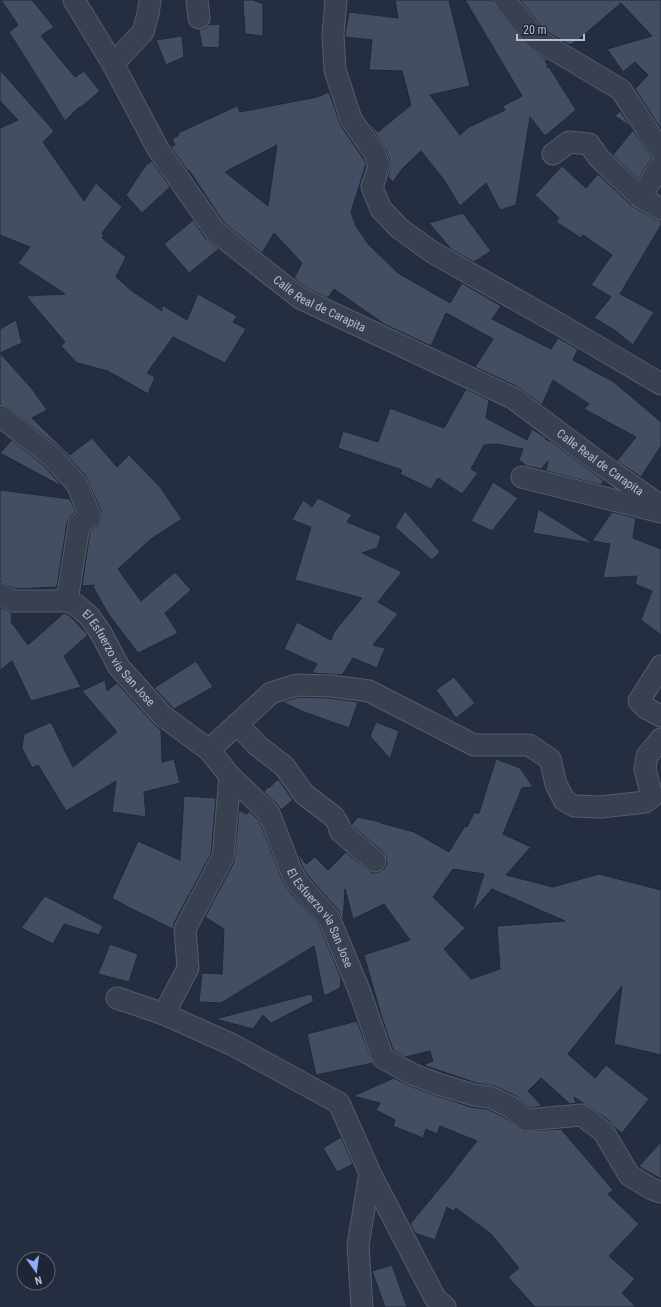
<svg xmlns="http://www.w3.org/2000/svg" width="661" height="1307" viewBox="0 0 661 1307" font-family="'Roboto Condensed',sans-serif">
<rect width="100%" height="100%" fill="#252e41"/>
<g fill="#444e63" stroke="#202838" fill-rule="evenodd">
<path d="M1 0H32L54 27 41 36 75 77 84 71 100 91 80 108 79 107 65 121 9 32 18 25Z"/>
<path d="M243 0H253L263 4V36L245 34Z"/>
<path d="M395 0H449L470 86 430 95 460 135 469 127 505 110 503 106 522 96 465 0H493L496 7 527 46 548 60 545 61 548 66 546 68 549 67 576 110 545 136 530 117 516 205 500 210 486 183 460 206 444 180 421 151 402 169 393 182 388 177 390 170V162L385 148 366 119 378 132 411 105 402 71 369 70 372 40 345 37V35L349 12 398 18Z"/>
<path d="M520 0H661V129L635 89 648 75 635 62 623 72 607 49 652 36 621 3 578 40 570 45 544 30Z"/>
<path d="M220 24 219 48 202 47 199 30 206 28 208 25Z"/>
<path d="M182 36 184 57 166 65 156 40Z"/>
<path d="M0 70 54 131 43 142 84 201 96 183 122 207 102 233 104 236 102 238 126 257 116 277 132 291 162 311V305L187 320 198 294 237 316 233 322 246 329 225 363 173 337 147 373 155 377 148 394 108 371 77 363 61 346 65 342 26 296 65 294 18 263 30 247 0 235V128L18 120 0 101Z"/>
<path d="M329 92 341 126 363 158 366 164 351 212 356 226 368 244 398 273 450 303 462 283 501 306 492 319 551 349 558 338 578 349 573 360 614 382 661 422V446L641 477 617 461 636 437 584 409 589 404 553 380 542 405 518 387 475 367 493 339 446 313 431 346 384 324 334 289 328 298 306 288 294 278 302 263 274 233 262 253 224 223 189 170 188 171 171 147 175 145 172 139 179 135 178 133 237 106 240 112 317 97ZM277 145 268 206 225 172Z"/>
<path d="M620 111 631 127 615 116Z"/>
<path d="M633 130 652 158 638 179 613 155Z"/>
<path d="M152 161 170 187 142 213 126 195 146 165Z"/>
<path d="M562 166 586 188 598 174 632 206 655 219 661 221V225L620 294 654 312 633 345 613 329 594 318 611 297 591 285 612 255 583 235 581 238 556 222 559 218 535 195Z"/>
<path d="M463 213 491 251 474 262 452 250 429 223Z"/>
<path d="M193 220 205 238 219 249 189 273 164 244Z"/>
<path d="M16 320 22 343 0 353V329Z"/>
<path d="M0 353 32 389 47 410 32 418 70 455 92 438 117 467 129 455 160 487 182 519 151 539 118 569 141 601 175 572 191 590 165 613 178 633 138 653 109 615 93 587 95 585 82 586 90 531 98 525 101 519V511L86 476 60 448 7 407 0 404Z"/>
<path d="M466 389 489 400 486 418 527 440 532 429 543 436 546 437 545 439 552 442 604 481 601 485 546 471 548 461 541 469 527 466 519 460 523 449 496 444 484 445 471 469 478 473 462 494 438 478 431 489 400 474 402 470 338 448 343 431 378 442 390 408 444 428Z"/>
<path d="M12 440 43 465 63 487 0 453Z"/>
<path d="M493 482 518 498 492 531 471 521Z"/>
<path d="M0 490 70 499 76 512 71 516 67 523 57 587 17 589 0 582Z"/>
<path d="M318 498 352 515 347 522 381 536 377 548 362 553 402 572 378 602 398 614 373 645 385 648 377 668 353 658 342 675 312 673 317 664 284 649 297 622 331 640 334 632 362 598 295 580 311 527 292 520 303 500 312 507Z"/>
<path d="M538 509 591 542V543L533 533Z"/>
<path d="M405 511 440 552 432 560 395 527Z"/>
<path d="M612 512 636 518 633 538 661 549V635L641 620 652 591 635 584 637 576 603 578 610 544 592 541Z"/>
<path d="M0 607 12 613 11 622 28 645 64 613 70 616 88 635 64 656 81 687 31 701 12 661 0 670Z"/>
<path d="M196 661 213 687 174 709 154 688Z"/>
<path d="M454 677 475 703 456 718 436 690Z"/>
<path d="M105 680 107 691 117 683 154 724 161 730 162 762 174 759 180 783 144 792 146 817 112 812 116 781 66 811 38 765 32 768 22 748 24 734 51 722 73 767 117 732 82 691Z"/>
<path d="M299 697 330 698 358 702 349 728 304 712 282 702Z"/>
<path d="M376 722 399 731 390 759 370 736Z"/>
<path d="M496 759 520 768 533 787 522 788 503 834 531 847 506 875 553 887 599 874 661 890V1055L614 1044 622 986 568 1054 595 1078 606 1065 649 1099 622 1133 615 1128 610 1121 574 1097 576 1103 570 1104 541 1078 528 1091 542 1106 530 1108 516 1096 495 1086 476 1083 423 1065 433 1061 430 1051 405 1057 393 1050 381 1015 364 955 410 940 384 904 353 919 345 889 343 921 338 910 309 877 303 868 297 852 306 864 315 857 328 870 346 852 368 870 373 873 379 872 384 869 387 864 386 857 383 852 351 825 358 817 381 822V823L414 832 449 852 465 826 467 827 474 813H479ZM453 869 484 874 472 912 492 889 565 921 497 926 500 969 471 979 444 949 465 928 433 897Z"/>
<path d="M278 779 293 800 281 810 277 804 264 792 267 788 270 787Z"/>
<path d="M184 796 216 798 211 854 174 923 173 929 128 907 112 898 138 841 180 860Z"/>
<path d="M239 810 247 814 249 811 259 820 282 879 290 892 319 924 341 978 340 988 324 996 314 946 221 1003 199 1002 202 973 222 974 224 929 205 917 234 862Z"/>
<path d="M45 896 103 926 99 935 64 924 53 944 21 928Z"/>
<path d="M110 944 138 954 129 982 98 974Z"/>
<path d="M311 994 314 1001 271 1023 263 1015 253 1029 215 1019Z"/>
<path d="M357 1021 373 1063 316 1075 307 1034Z"/>
<path d="M394 1078 410 1086 437 1096 471 1107 487 1109 504 1117 523 1131 561 1129 613 1190 608 1194 639 1224 609 1256 635 1279 622 1293 636 1307H535L508 1277 519 1268 491 1234 456 1208 453 1211 447 1207 435 1240 415 1233 410 1224 454 1171V1170L477 1141 440 1126 437 1134 426 1129 423 1138 393 1126 395 1120 376 1110 380 1103 353 1096Z"/>
<path d="M341 1137 353 1164 337 1172 323 1148Z"/>
<path d="M661 1142V1179L645 1170 639 1166Z"/>
<path d="M392 1265 407 1307H385L372 1271Z"/>
</g>
<g fill="none" stroke-linecap="round" stroke-linejoin="round">
<g stroke="#545c6b" stroke-width="23">
<g id="street">
<path id="s1" d="M74 0 113 64 158 149 215 231 300 298 513 398 601 464 661 506"/>
<path d="M197 0 199 18"/>
<path d="M336 0 333 35 335 70 351 119 374 152 379 166 372 187 381 209 399 228 432 252 559 324 661 384"/>
<path d="M505 0 536 39 621 90 661 151"/>
<path d="M113 64 143 32 148 14 150 0"/>
<path d="M553 154 569 142 589 144 599 158 640 197 661 166"/>
<path d="M640 197 661 209"/>
<path d="M0 416 51 456 77 484 90 516 79 525 67 601"/>
<path d="M522 477 661 512"/>
<path id="s2" d="M0 594 14 601H67L76 605 89 616 101 633 119 667 163 716 209 750 230 776 269 813 292 873 299 884 329 918 359 990 383 1058 414 1075 441 1085 474 1095 490 1097 511 1107 526 1120 581 1115 603 1131 629 1175 652 1189 661 1192"/>
<path d="M661 666 639 701 646 708 661 716"/>
<path d="M237 724 258 746 284 766 304 794 334 817 339 825 340 831 375 861"/>
<path d="M209 750 271 693 297 685 331 686 369 691 474 745H529L550 759 556 784 564 800 574 806 601 807 645 802 652 797 645 769 647 756 661 739"/>
<path d="M117 998 164 1014 233 1045 339 1103 370 1173 435 1298 445 1307"/>
<path d="M164 1014 188 968 185 929 223 857 230 776"/>
<path d="M362 1307 358 1245 370 1173"/>
</g>
</g>
<use href="#street" stroke="#394150" stroke-width="21"/>
</g>
<g text-anchor="middle" dominant-baseline="central" stroke-width="3" stroke-linejoin="round" paint-order="stroke">
<g font-size="12" fill="#b6bccb" stroke="#1e2636">
<text stroke="none"><textPath href="#s1" startOffset="399">Calle Real de Carapita</textPath></text>
<text stroke="none"><textPath href="#s1" startOffset="723">Calle Real de Carapita</textPath></text>
<text stroke="none"><textPath href="#s2" startOffset="147">El Esfuerzo via San Jose</textPath></text>
<text stroke="none"><textPath href="#s2" startOffset="483">El Esfuerzo via San Jose</textPath></text>
</g>
</g>
<g transform="translate(36 1271) rotate(166)"><circle r="19" fill="#1e2636" stroke="#5b6272"/>
<path d="M0-3L7 15L0 10L-7 15Z" fill="#8dacf9"/>
<text y="-6" font-size="11" font-weight="bold" text-anchor="middle" fill="#b6bccb">N</text>
</g>
<path d="M517 34v6h67v-6" fill="none" stroke="#b6bccb" stroke-width="2"/>
<text x="523" y="34" font-size="12" fill="#b6bccb" stroke="#1e2636" stroke-width="3" paint-order="stroke">20 m</text>
</svg>
